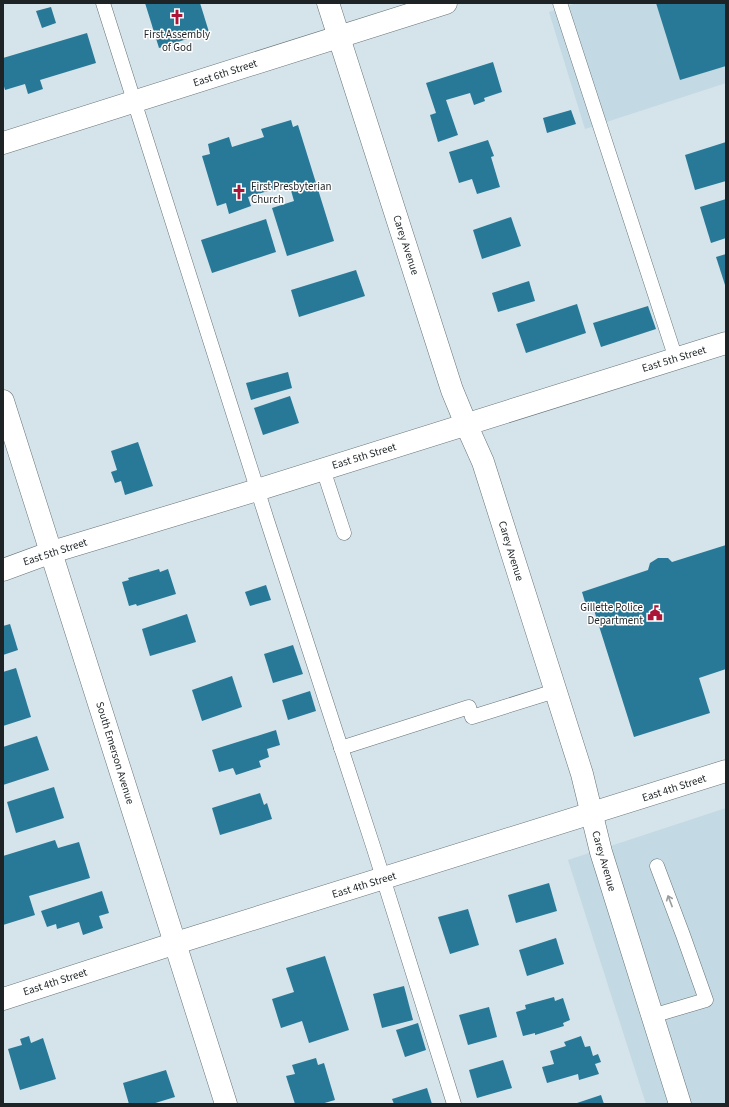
<svg xmlns="http://www.w3.org/2000/svg" width="729" height="1107" viewBox="0 0 729 1107" font-family="'Source Sans 3',sans-serif">
<rect width="100%" height="100%" fill="#d5e4ea"/>
<g fill="#c3d9e3">
<path d="M577 3H726V83L585 129 549 12Z"/>
<path d="M726 808V1104H646L568 860Z"/>
</g>
<g fill="#287997">
<path d="M145 3H200L209 32 159 48Z"/>
<path d="M656 3H726V66L680 80Z"/>
<path d="M51 7 56 23 42 28 36 11Z"/>
<path d="M87 33 96 63 40 80 43 89 28 94 25 84 5 90 3 83V58Z"/>
<path d="M493 62 502 92 484 98 485 101 474 105 470 93 446 100 458 135 438 142 430 115 436 113 426 83Z"/>
<path d="M571 110 576 124 547 133 543 118Z"/>
<path d="M291 120 293 127 298 125 334 241 287 256 272 208 294 201 290 187 297 184V182L248 197 251 206 229 214 226 203 217 206 202 156 210 154 208 144 229 137 232 147 264 137 261 129Z"/>
<path d="M488 140 494 156 491 157 500 187 477 194 472 179 459 183 449 152Z"/>
<path d="M726 142V181L695 190 685 155Z"/>
<path d="M726 199V238L711 243 700 207Z"/>
<path d="M511 217 521 246 482 259 473 230Z"/>
<path d="M266 219 276 252 212 273 201 240Z"/>
<path d="M726 254V288L716 257Z"/>
<path d="M356 270 365 296 299 317 291 290Z"/>
<path d="M529 281 535 301 498 312 492 293Z"/>
<path d="M577 304 586 333 526 353 516 324Z"/>
<path d="M648 306 656 329 601 347 593 323Z"/>
<path d="M288 372 292 388 251 400 246 383Z"/>
<path d="M290 396 299 423 263 435 254 408Z"/>
<path d="M138 442 153 486 125 495 121 481 115 483 111 472 117 470 111 451Z"/>
<path d="M726 545V669L699 678 710 713 634 737 593 607 587 609 582 592 648 570 650 563 658 558H668L672 562Z"/>
<path d="M159 569 160 572 168 569 176 594 137 606 136 604 129 606 122 582 129 580 128 578Z"/>
<path d="M266 585 271 600 250 606 245 592Z"/>
<path d="M187 614 196 642 150 656 142 629Z"/>
<path d="M10 624 18 650 3 655V626Z"/>
<path d="M293 645 303 674 273 683 264 654Z"/>
<path d="M16 668 31 717 3 726V672Z"/>
<path d="M232 676 242 707 202 721 192 690Z"/>
<path d="M310 691 316 711 288 720 282 700Z"/>
<path d="M276 730 280 745 267 749 269 757 259 761 261 767 236 775 233 768 219 772 212 750Z"/>
<path d="M37 736 49 770 3 785V747Z"/>
<path d="M54 787 64 818 16 833 7 802Z"/>
<path d="M260 793 264 805 267 803 272 819 220 835 212 808Z"/>
<path d="M55 840 58 848 79 842 90 878 29 896 35 915 3 925V856Z"/>
<path d="M549 883 557 911 516 923 508 895Z"/>
<path d="M102 891 109 913 99 916 103 928 83 935 79 922 57 929 56 924 47 927 41 911Z"/>
<path d="M468 909 479 945 450 954 438 917Z"/>
<path d="M556 938 564 964 527 976 519 950Z"/>
<path d="M325 956 349 1030 309 1043 302 1021 281 1028 272 999 294 992 286 968Z"/>
<path d="M404 986 413 1020 382 1028 373 994Z"/>
<path d="M554 997 555 1001 563 998 570 1020 563 1023 564 1026 535 1035V1033L523 1036 516 1012 526 1009 525 1005Z"/>
<path d="M489 1007 497 1037 468 1045 459 1015Z"/>
<path d="M418 1023 426 1050 405 1057 396 1030Z"/>
<path d="M29 1036 31 1043 43 1038 56 1079 20 1090 8 1049 22 1045 20 1039Z"/>
<path d="M581 1036 585 1047 590 1046 593 1056 598 1054 601 1062 595 1064 599 1074 579 1080 578 1074 547 1083 542 1067 554 1064 550 1051 566 1046 564 1042Z"/>
<path d="M316 1058 318 1065 324 1063 335 1100 321 1104H295L286 1076 295 1074 292 1065Z"/>
<path d="M503 1060 512 1088 477 1098 469 1070Z"/>
<path d="M166 1070 175 1097 152 1104H129L123 1083Z"/>
<path d="M427 1088 432 1104H394L392 1099Z"/>
<path d="M601 1095 604 1104H574Z"/>
</g>
<g fill="none" stroke-linecap="round" stroke-linejoin="round">
<g stroke="#667378" stroke-width="15">
<g id="service">
<path d="M103 3 267 520 374 849 454 1104"/>
<path d="M560 3 676 359"/>
<path d="M323 469 344 533"/>
<path d="M341 748 469 707 472 717 555 691"/>
<path d="M652 1016 706 1000 683 935 657 866"/>
</g>
</g>
<g stroke="#667378" stroke-width="23">
<g id="minor">
<path d="M328 3 452 390 466 424 483 462 582 774 601 852 680 1104"/>
<path d="M3 143 446 3"/>
<path d="M3 401 226 1104"/>
<path d="M3 570 52 552 257 490 726 343"/>
<path d="M3 999 176 943 726 771"/>
</g>
</g>
<use href="#service" stroke="#fff" stroke-width="14"/>
<use href="#minor" stroke="#fff" stroke-width="22"/>
</g>
<defs><path id="oneway-shaft" d="M-6 0H5M1.5-3L5.5 0L1.5 3" fill="none" stroke-width="1.6" stroke-linecap="round" stroke-linejoin="round"/></defs>
<use stroke="#9a9c9d" href="#oneway-shaft" transform="translate(670 901) rotate(-111)"/>
<defs>
<g id="church-bare" transform="scale(1.2)"><path d="M-1.2-6h2.4v3.5h3.3v2.4h-3.3V6h-2.4V-.1h-3.3v-2.4h3.3Z" fill="#ab1538" stroke="#fff" stroke-width="2.5" paint-order="stroke"/></g>
<g id="civic-bare" transform="scale(1.2)"><path d="M-.6-6.5H3V-4.5H.6V-3L4-1V1h2V6H-6V1h2V-1L-.6-3ZM-1.2 2.5V6h2.4V2.5Z" fill="#ab1538" stroke="#fff" stroke-width="2.5" paint-order="stroke"/></g>
</defs>
<g fill-rule="evenodd">
<use href="#church-bare" x="177" y="17"/>
<use href="#church-bare" x="239" y="192"/>
<use href="#civic-bare" x="655" y="613"/>
</g>
<g text-anchor="middle" dominant-baseline="central" stroke-width="3" stroke-linejoin="round" paint-order="stroke">
<g font-size="11" fill="#1e2426" stroke="#fff">
<text x="177" y="34">First Assembly<tspan x="177" dy="13">of God</tspan></text>
<text x="251" y="186" text-anchor="start">First Presbyterian<tspan x="251" dy="13">Church</tspan></text>
<text x="643" y="607" text-anchor="end">Gillette Police<tspan x="643" dy="13">Department</tspan></text>
</g>
<g font-size="11" fill="#1e2426" stroke="#fff">
<text transform="translate(225 73) rotate(-18)">East 6th Street</text>
<text transform="translate(406 245) rotate(72)">Carey Avenue</text>
<text transform="translate(674 359) rotate(-17)">East 5th Street</text>
<text transform="translate(364 456) rotate(-17)">East 5th Street</text>
<text transform="translate(511 551) rotate(73)">Carey Avenue</text>
<text transform="translate(55 552) rotate(-18)">East 5th Street</text>
<text transform="translate(115 753) rotate(73)">South Emerson Avenue</text>
<text transform="translate(674 788) rotate(-18)">East 4th Street</text>
<text transform="translate(604 861) rotate(74)">Carey Avenue</text>
<text transform="translate(364 885) rotate(-17)">East 4th Street</text>
<text transform="translate(55 982) rotate(-18)">East 4th Street</text>
</g>
</g>
<rect width="729" height="1107" fill="none" stroke="#1e2426" stroke-width="8"/>
</svg>
